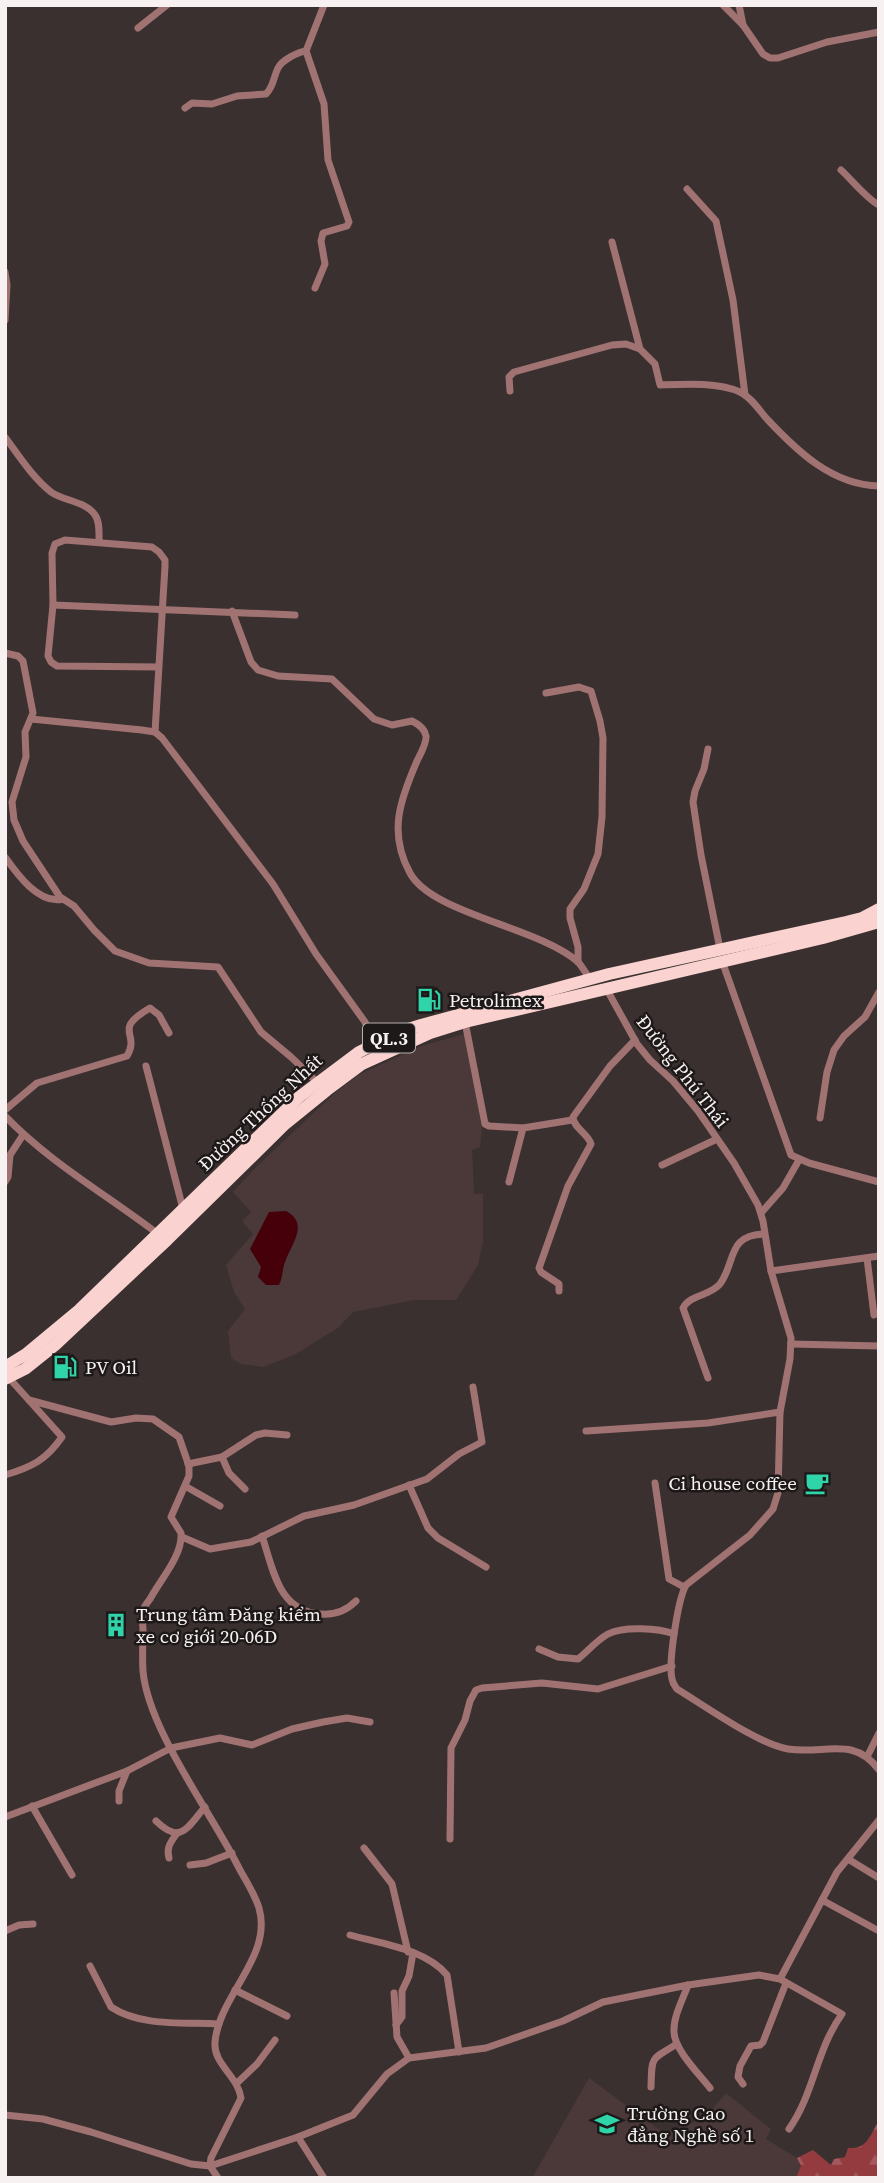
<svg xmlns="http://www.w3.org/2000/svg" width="884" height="2183" viewBox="0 0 884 2183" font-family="'Source Serif 4',serif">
<defs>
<pattern id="forest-firs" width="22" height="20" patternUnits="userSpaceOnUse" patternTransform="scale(1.75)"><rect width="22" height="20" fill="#933b3f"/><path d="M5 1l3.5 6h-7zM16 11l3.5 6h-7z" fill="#a3585b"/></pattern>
</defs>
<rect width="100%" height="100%" fill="#3a302f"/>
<g fill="#4a3938">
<path d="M464 1034 482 1127 480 1147 472 1150 474 1194H483V1242L478 1265 456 1300H414L353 1312 338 1328 294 1355 263 1367 241 1364 231 1358 228 1331 245 1309 234 1292 226 1265 253 1234 242 1221 251 1212 233 1192 257 1166 336 1092 358 1075 421 1046Z"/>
<path d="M589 2078 664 2133 705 2118 726 2093 771 2129 766 2139 797 2158 813 2150 832 2166 853 2178H532Z"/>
</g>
<path fill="url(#forest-firs)" d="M879 2121V2178H796L801 2166 797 2158 813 2150 831 2165 834 2159 845 2157 848 2148C869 2149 869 2135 879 2121Z"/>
<path fill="#450009" d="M286 1211C310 1224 291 1244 285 1262 282 1270 283 1277 279 1285H266L258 1277 261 1267 250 1249 269 1212Z"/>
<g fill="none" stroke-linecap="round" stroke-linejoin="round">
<g stroke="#a07372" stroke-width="7">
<path d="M723 5 743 25 763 54 770 58H778L827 42 879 32"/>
<path d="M739 5 743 25"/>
<path d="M138 28 167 5"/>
<path d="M185 108 192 103 212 104 237 96 266 94C274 86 273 78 278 68 282 60 298 52 306 51"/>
<path d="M841 170C851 179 868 200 879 205"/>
<path d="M687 189 716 221 733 300 745 395"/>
<path d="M612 242 640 349 655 364 660 385C685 384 718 382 740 392 751 397 759 410 767 419 797 451 832 485 879 486"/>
<path d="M5 272 7 285 5 320"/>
<path d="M315 288 325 264 321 241 323 233 347 226 349 222 328 160 324 104 306 51 324 5"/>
<path d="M510 391 509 377 514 372 612 345 626 344 640 349"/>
<path d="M5 437C19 456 33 478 51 492 63 501 86 501 95 515 100 522 99 533 99 541"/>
<path d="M53 605 295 615"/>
<path d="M232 611 251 662 258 670 278 676 332 679 374 719 392 725 412 721C418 724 425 729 426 736 427 743 420 755 417 761 400 800 388 833 410 873 432 914 539 927 578 962 582 966 586 974 590 979"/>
<path d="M5 653 18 656 23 661 33 713 25 732 26 757 12 802 14 820 23 841 60 897 74 906 94 930 115 951 149 963 218 967 261 1032 291 1057 317 1082"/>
<path d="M546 693 579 687 591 691 600 721 603 738 602 817 598 854 584 889 570 909V918L578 947V962"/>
<path d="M31 719 142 730 155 732 162 738 273 884 316 954 365 1022 374 1044"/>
<path d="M155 732 165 566V560L159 552 152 547 65 540 55 544 52 553 53 605 48 656 51 662 57 666 159 667"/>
<path d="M708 749 704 769 695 791 693 802 701 855 720 949"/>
<path d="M5 857C17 874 39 905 63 899"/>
<path d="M722 961 791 1155 809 1163 879 1182"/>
<path d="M606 988 637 1044 650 1060 673 1081 698 1111 734 1163 758 1205 763 1221 771 1271 791 1338 790 1359 780 1412 778 1493 773 1509 750 1535 686 1585C678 1599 668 1663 672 1679 673 1684 674 1685 677 1689 705 1706 758 1744 788 1749 823 1755 854 1735 879 1770"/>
<path d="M465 1022 485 1124 489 1126 523 1128"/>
<path d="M146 1066 183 1209"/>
<path d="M5 1110 37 1083 127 1056C141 1032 111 1031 150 1008L159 1015 169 1033"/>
<path d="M5 1116C49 1162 107 1195 158 1234"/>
<path d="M820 1118 827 1072 834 1050 844 1036 865 1017 879 992"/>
<path d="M662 1165 717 1139"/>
<path d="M5 1182 8 1177 10 1155 23 1135"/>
<path d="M509 1182 523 1128 572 1120"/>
<path d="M761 1213 783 1188 799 1160"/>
<path d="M867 1258 874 1315"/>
<path d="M771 1271 879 1256"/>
<path d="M559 1291V1284L541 1272 539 1268 568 1186 591 1144C588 1133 573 1128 573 1117L610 1066 635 1040"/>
<path d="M791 1344 879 1346"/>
<path d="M708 1378 683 1308C691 1294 710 1296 720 1284 736 1262 727 1235 764 1234"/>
<path d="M29 1400 111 1422 136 1418 153 1419 179 1437 189 1466V1476L171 1517 181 1533C183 1555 160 1580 150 1599 147 1603 143 1608 142 1613 141 1618 143 1623 143 1629 143 1643 142 1657 143 1671 148 1730 213 1815 240 1870 247 1882 255 1895 259 1908 273 1957 219 1995 215 2042 213 2064 238 2076 241 2098L211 2158 210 2166 218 2178"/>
<path d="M586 1431 708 1423 780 1412"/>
<path d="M222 1457 229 1473 245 1489"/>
<path d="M188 1464 222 1457 256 1435 265 1433 287 1435"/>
<path d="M5 1475C32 1467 46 1460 62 1437L9 1378"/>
<path d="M655 1483 669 1579 684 1587"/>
<path d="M409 1485 428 1528 438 1538 486 1567"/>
<path d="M185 1486 220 1506"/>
<path d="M262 1536C273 1568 278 1612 321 1614 334 1615 346 1611 356 1601"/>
<path d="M182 1537 210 1549 251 1542 304 1516 354 1505 427 1479 459 1454 482 1442 473 1387"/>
<path d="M539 1649 558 1657 578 1659C588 1651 597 1640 608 1634 623 1626 659 1628 674 1634"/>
<path d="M868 1755 879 1733"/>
<path d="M119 1801V1791L127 1771"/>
<path d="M32 1806 72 1875"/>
<path d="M5 1817 127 1771 171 1748 220 1738 252 1745 292 1729 323 1722 347 1718 370 1722"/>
<path d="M156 1821C182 1846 188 1826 205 1807"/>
<path d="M450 1839 451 1748 465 1720 470 1701 476 1690 482 1688 542 1683 598 1689 672 1666"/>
<path d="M364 1848 392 1884 408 1952"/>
<path d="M169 1858C166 1847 171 1842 177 1833"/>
<path d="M848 1859 879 1878"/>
<path d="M190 1865 206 1863 232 1853"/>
<path d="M822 1900 879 1931"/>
<path d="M5 1931 19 1925 33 1924"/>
<path d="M350 1935C382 1944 425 1949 447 1975L459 2052"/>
<path d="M90 1966 111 2007C141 2027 184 2022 219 2024"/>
<path d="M780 1979 837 1872 879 1820"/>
<path d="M688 1985C683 1999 673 2017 674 2032 674 2049 699 2074 710 2088"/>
<path d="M235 1990 287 2016"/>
<path d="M394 1993 397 2037 409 2058"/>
<path d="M396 2025 402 2017V1991L409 1976 413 1953"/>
<path d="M237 2083 257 2064 275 2040"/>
<path d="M743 2084 738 2077 740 2066 751 2046 760 2045 763 2042 786 1983"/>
<path d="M651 2087C652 2056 650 2060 677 2044"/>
<path d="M5 2115 43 2119 91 2132 191 2164 210 2166 298 2137 353 2115 387 2074 409 2058 486 2048 563 2021 603 2002 688 1985 759 1975 780 1979 842 2014C816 2050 814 2094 789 2129"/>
<path d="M298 2137 324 2178"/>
</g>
<g stroke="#fad2d0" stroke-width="12">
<path d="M5 1367 26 1354 79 1310 299 1097 359 1052 399 1032 421 1025 609 974 846 922 862 918 879 909"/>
<path d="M5 1379 25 1369 55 1345 167 1240 285 1124 327 1090 362 1064 430 1033 465 1022 823 938 879 922"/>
</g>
</g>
<defs>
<g id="fuel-bare" transform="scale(1.89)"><path d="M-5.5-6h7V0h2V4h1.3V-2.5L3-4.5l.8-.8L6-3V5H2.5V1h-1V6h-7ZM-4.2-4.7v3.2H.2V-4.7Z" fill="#30d4a9" stroke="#1e1919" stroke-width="2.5" paint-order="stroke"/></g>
<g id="cafe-bare" transform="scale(1.89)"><path d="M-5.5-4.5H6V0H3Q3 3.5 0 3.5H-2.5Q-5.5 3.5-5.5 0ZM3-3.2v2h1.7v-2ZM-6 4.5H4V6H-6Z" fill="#30d4a9" stroke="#1e1919" stroke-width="2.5" paint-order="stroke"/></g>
<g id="building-bare" transform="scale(1.89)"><path d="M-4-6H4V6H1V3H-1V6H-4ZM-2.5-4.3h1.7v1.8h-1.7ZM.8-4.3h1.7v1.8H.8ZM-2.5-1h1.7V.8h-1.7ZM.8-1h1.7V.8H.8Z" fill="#30d4a9" stroke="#1e1919" stroke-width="2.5" paint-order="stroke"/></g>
<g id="university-bare" transform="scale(1.89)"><path d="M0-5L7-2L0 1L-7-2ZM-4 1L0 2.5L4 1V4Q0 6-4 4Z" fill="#30d4a9" stroke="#1e1919" stroke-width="2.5" paint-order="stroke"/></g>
</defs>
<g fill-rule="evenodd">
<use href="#fuel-bare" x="429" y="1000"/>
<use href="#fuel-bare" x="65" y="1367"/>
<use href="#cafe-bare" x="817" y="1483"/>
<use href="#building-bare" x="116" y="1625"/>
<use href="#university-bare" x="607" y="2124"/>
</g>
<g text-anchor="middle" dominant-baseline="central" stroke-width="5" stroke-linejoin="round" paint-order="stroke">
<rect fill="#1e1919" stroke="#b7b0b0" stroke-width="2" x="363" y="1023.5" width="52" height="29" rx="5"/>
<g font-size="18" font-weight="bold" fill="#f8f1f1">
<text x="389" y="1038">QL.3</text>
</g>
<g font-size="19" fill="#f8f1f1" stroke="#1e1919" text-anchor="start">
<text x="449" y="1000">Petrolimex</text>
<text x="85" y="1367">PV Oil</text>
<text x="797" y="1483" text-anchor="end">Ci house coffee</text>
<text x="136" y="1614">Trung tâm Đăng kiểm<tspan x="136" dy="22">xe cơ giới 20-06D</tspan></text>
<text x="627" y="2113">Trường Cao<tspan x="627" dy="22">đẳng Nghề số 1</tspan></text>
</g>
<g font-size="19" fill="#f8f1f1" stroke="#1e1919">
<text transform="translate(683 1071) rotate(52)">Đường Phú Thái</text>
<text transform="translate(260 1112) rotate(-43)">Đường Thống Nhất</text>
</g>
</g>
<rect width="884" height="2183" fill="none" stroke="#f8f1f1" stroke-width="14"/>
</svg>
